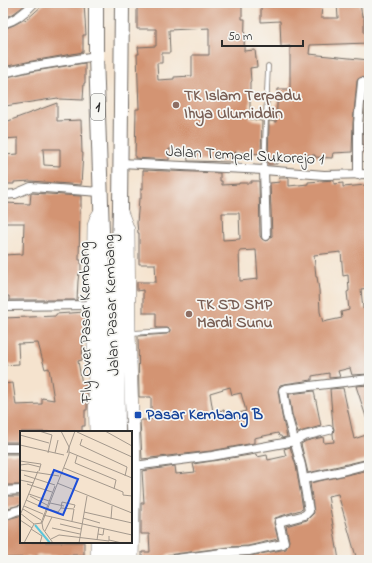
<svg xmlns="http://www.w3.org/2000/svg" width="372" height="563" viewBox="0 0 372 563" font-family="'Indie Flower',sans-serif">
<rect width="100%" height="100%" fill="#f6f6f2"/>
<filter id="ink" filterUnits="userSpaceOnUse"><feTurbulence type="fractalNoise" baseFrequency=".025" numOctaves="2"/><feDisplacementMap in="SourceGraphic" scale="8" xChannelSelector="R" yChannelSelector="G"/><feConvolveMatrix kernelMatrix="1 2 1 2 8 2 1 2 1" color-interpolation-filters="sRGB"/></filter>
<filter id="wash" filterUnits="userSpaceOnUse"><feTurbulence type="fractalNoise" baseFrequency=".012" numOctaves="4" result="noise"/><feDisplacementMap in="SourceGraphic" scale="16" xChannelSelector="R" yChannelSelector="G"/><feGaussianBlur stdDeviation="0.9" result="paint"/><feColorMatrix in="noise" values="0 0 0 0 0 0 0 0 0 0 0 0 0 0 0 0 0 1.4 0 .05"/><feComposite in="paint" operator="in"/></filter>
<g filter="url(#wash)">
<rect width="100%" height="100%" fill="#f5e3ce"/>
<g id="blocks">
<g fill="#d39473" fill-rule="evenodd">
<path d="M3 3H24L25 5 13 14 3 18Z"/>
<path d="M45 3H84L86 35H83V52L27 62 3 67V29L14 25 25 19V21Z"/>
<path d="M175 3H242V19H245L244 51 255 50 257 67 250 68 251 81 250 82V119L262 121 261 154 235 152V162L188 161 187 150 169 149V160L135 158 136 109H139L137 54H139L138 47 156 46V29H137V6ZM209 28V55H192V76L174 77V79L158 80 157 63H162V53H170L169 30Z"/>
<path d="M261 3 322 4 321 18H338L337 3H360L362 16H364V33H369V43L310 45 309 54 369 60V153H364V123L367 83 365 78 362 77 358 79 357 81 353 123 352 152 333 153 332 158 315 157V155H277V164H268L269 121 276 122 278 89H290V46L281 47 280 21 261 22Z"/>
<path d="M85 63V83H84L83 100 59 99 58 98 5 106 3 96V78L29 72Z"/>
<path d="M57 103V121L81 120 82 153H83L81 185 31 181 14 182V184H3V155L18 154V138L3 139V123ZM43 149H60V166L44 165Z"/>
<path d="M143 170 220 173V181H222V185L239 184V183H251V181H259L260 236 262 239 266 241 269 240 272 236 270 183 280 182 279 178H289V186L308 184V182L334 180V184L343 183V187L366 185V187H369V238H367L369 255V288L361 289 363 309 369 308V374L352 375 350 368 338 371 340 377 329 378V373L312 376V380L284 384 280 385 278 391 282 416 287 437 282 438 281 436H279L278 433 254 438V443L211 451 142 459 140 420H151V397H139L138 336 167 334 170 331V329L167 328H156V313H143V290L137 291V282H156L155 264H139V233H138L137 223 139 199H141V189H143ZM222 213H239L240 239 223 240ZM256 250 258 279 240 281 239 251ZM341 252 343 276 348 275 349 291 347 292 349 310 341 312 342 318 323 322 320 312 319 290 317 277H316L314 255ZM230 387 232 395 241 393 246 411 226 417 224 410 213 412 210 393Z"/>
<path d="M31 193 81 196V209H80L79 260H81V273H79L78 281 77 300H9V296H3V255L23 254 24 223H3V203L30 204Z"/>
<path d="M85 312V341H83L82 360 78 361 82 384H87V410H85V426H82V432H21V442H3V384L13 383 16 405 42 404V398L54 400 49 368 45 369 38 343 18 344 19 364 4 365 3 318 56 316V314Z"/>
<path d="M369 385V420H367L356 386Z"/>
<path d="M343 388 354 439 369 434V459L308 473 301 444 306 441 323 437 324 443 334 442 333 434 334 429 333 426 330 389Z"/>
<path d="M314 391 321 426 303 431 298 433 292 414 289 394Z"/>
<path d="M290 447 296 466 303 509 275 518 274 523 278 539 248 546 229 547 167 555 163 559 158 560H142V552H150L149 534H141V503H144L142 471 175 466 176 474 195 472 193 464 256 454 257 457 267 455 268 460 286 456 284 449Z"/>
<rect x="3" y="454" width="18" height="31"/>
<path d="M369 470V560H357L338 494 328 496 339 560H211L250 556 286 549 289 541 286 526 307 520 314 513 310 483Z"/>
<path d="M3 496H21V505L3 509Z"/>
<path d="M19 516H21V542H84V555H61V556L36 555V557L3 558V520Z"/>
</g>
</g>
</g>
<g filter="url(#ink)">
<use href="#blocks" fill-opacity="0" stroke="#726b64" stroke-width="1"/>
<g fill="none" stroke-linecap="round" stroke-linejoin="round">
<g stroke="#726b64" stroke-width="5.5">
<g id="service">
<path d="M264 170 268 66"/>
<path d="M131 333 167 331"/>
</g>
</g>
<g stroke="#726b64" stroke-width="10">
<g id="minor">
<path d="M3 24C16 20 25 13 34 3"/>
<path d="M3 73 28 67 96 56"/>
<path d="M120 163 264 170 324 175 369 174"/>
<path d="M264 170 266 236"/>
<path d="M358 175V123L362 82"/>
<path d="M3 195 15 194 31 187 100 192"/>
<path d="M3 306 93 305"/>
<path d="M3 448H21"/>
<path d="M134 466 212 456 240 451 295 441 304 436 329 430"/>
<path d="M304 479 342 471 369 464"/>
<path d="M3 491 21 490"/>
<path d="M3 515C10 515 14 510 21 510"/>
<path d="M168 560 230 552 249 551 283 544 284 542 279 522 305 515 309 511 301 465 287 415 283 390 285 389 369 379"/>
</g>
</g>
<g stroke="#726b64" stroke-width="14">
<g id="primary">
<path d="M120 209 128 230 129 333 134 466 132 560"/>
<path d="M96 432 93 305 94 226 96 219 101 211"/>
<path d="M97 542V560"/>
</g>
</g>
<g stroke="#726b64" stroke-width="16">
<g id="trunk">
<path d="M96 3V56L105 321V432"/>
<path d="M118 432 117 321 120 209 122 3"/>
<path d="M105 542V560"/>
<path d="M119 542V560"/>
</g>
</g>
<use href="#service" stroke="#fff" stroke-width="4"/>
<use href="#minor" stroke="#fff" stroke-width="8"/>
<use href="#primary" stroke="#fff" stroke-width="13"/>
<use href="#trunk" stroke="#fff" stroke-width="14"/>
</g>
</g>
<g fill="#8d6e63" stroke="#f6f6f2" stroke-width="1.5">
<circle cx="176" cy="105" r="4"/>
<circle cx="189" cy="314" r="4"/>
</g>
<rect fill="#1a4fb4" stroke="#f6f6f2" stroke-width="1.5" x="134" y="411" width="8" height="8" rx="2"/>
<g text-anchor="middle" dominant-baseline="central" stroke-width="3.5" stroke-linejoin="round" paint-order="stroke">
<rect fill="#f6f6f2" stroke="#686867" stroke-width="1" x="91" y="94" width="14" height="26" rx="3"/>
<g font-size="15" font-weight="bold" fill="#2b2b2b">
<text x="98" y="107">1</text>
</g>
<g font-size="16" font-weight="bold" fill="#785e54" stroke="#f6f6f2" text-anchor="start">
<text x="184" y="96">TK Islam Terpadu<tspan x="184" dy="18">Ihya Ulumiddin</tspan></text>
<text x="197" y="305">TK SD SMP<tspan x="197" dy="18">Mardi Sunu</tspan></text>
</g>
<g font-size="16" fill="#2b2b2b" stroke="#f6f6f2">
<text transform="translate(245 156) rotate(3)">Jalan Tempel Sukorejo 1</text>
<text transform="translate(112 305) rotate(-92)">Jalan Pasar Kembang</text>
<text transform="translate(86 322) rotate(-91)">Fly Over Pasar Kembang</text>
</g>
<g font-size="16" font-weight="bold" fill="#164399" stroke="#f6f6f2" text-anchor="start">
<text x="146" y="415">Pasar Kembang B</text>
</g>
</g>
<g transform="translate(20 431)">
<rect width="112" height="112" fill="#f5e3ce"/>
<path fill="none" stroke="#5dc5da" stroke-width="2" d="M15 94 30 112"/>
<path fill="none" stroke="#a4998d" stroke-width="1" d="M19 0 32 4 28 22M85 0 112 15M57 1 112 26M0 4 29 12M62 8 60 14 107 36 105 45M0 14 44 24M49 21 112 47M35 22 38 9M47 22 55 0M57 25 55 32 96 49 94 58M0 30 21 33 19 40M0 34 8 33 20 36M44 37 103 61V64L112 65M0 39 39 45M4 44 35 54M0 49 14 52M37 52 112 82M7 53 32 61M9 63 29 70M10 65 27 74M6 69 26 78M30 72 44 75M4 75 23 83M41 77 54 78 52 90M41 77 42 71 55 74 54 77M3 78 21 89M28 78 38 81 41 77M64 81 112 92M0 82 14 93 22 92M1 82 18 40M23 84 112 104M63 87 80 92M91 88 92 75M0 89 12 97M21 92 35 55M40 93 61 98M32 97 60 103M11 98 22 105 20 112M25 100 32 86M78 103 83 104 84 97M31 108 39 104 89 110V105M77 109 79 96M89 109 102 112M4 112 14 93M33 112 23 98 22 92 49 23V16L41 0M59 112 67 65"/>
<path fill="#1d4ed8" fill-opacity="0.15" stroke="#1d4ed8" stroke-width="2" d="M34 39 58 48 43 84 19 75Z"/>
<rect width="112" height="112" fill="none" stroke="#2b2b2b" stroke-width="2"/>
</g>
<rect width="372" height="563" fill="none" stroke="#f6f6f2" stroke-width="16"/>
<path d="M222 40v6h81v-6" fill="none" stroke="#2b2b2b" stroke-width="2"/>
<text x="228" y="40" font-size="12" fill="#2b2b2b" stroke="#f6f6f2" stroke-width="3" paint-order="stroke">50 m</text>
</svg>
